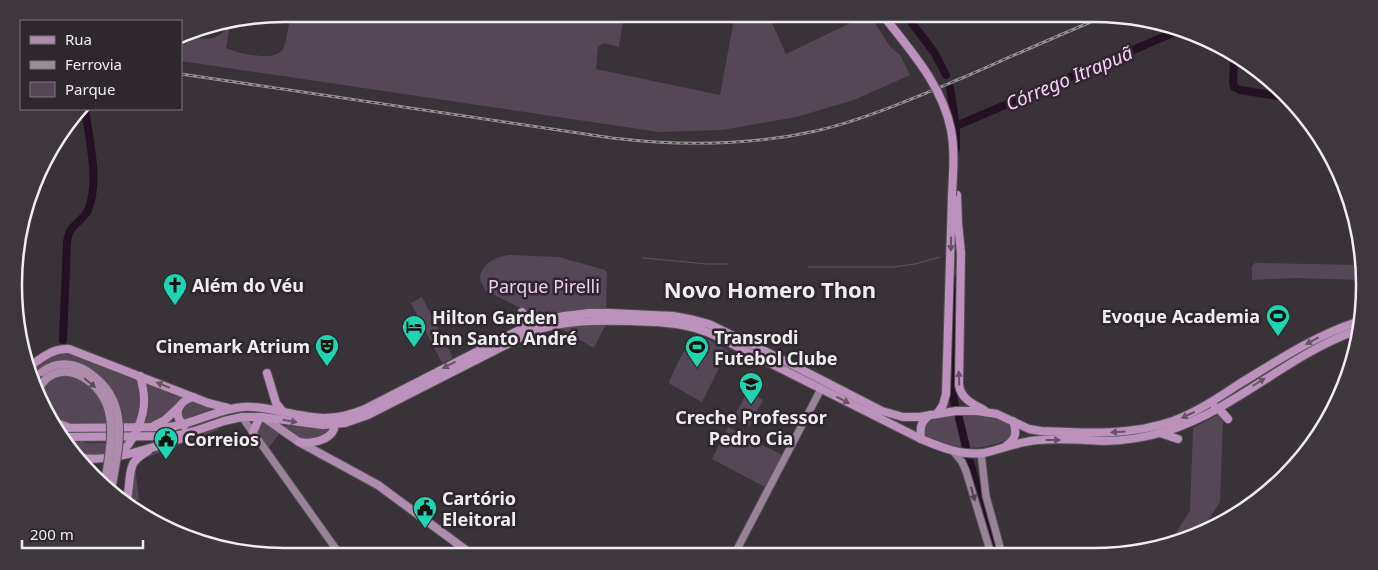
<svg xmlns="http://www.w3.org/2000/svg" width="1378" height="570" viewBox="0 0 1378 570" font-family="'Noto Sans',sans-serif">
<rect width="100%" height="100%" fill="#393239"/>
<g fill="#564756">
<path d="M291 14H624L619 47 604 43 598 47 596 69 720 95 735 14H768L786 54 869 14 891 48 900 55 910 75 854 100 796 117 722 130 659 132 181 61V38L184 36C202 39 214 43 228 28L229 31 226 48C237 53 276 63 283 49 286 44 289 22 291 14Z"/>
<path d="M511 255 559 257 605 270 607 272 606 310 562 313 541 318 488 292C468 273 491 256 511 255Z"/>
<path d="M1255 263 1363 265 1362 280 1295 278 1252 280V266Z"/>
<path d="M422 297 453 358 442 363 411 303Z"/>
<path d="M608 324 604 328 594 348 559 328 564 326Z"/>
<path d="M699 335 728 350 702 402 670 384 669 382C677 365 683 347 699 335Z"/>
<path d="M66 352 137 378C142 396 143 404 136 423L133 424 65 423 53 420 37 381 43 374 40 371 35 376 31 368 48 356Z"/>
<path d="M144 382C151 383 168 393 175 396H179L181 398 165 417 152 424H143Z"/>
<path d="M748 390 753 393 752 394 763 400 749 427 734 419V417Z"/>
<path d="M188 401H194L212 409 183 420C179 412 183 407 188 401Z"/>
<path d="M963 414C972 414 1006 417 1011 426 1012 428 1012 433 1012 435 1008 440 1002 442 995 444 966 452 951 446 924 436 924 431 923 428 926 424 931 417 954 416 963 414Z"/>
<path d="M1219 414 1223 416V420L1220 502 1199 534 1169 543 1190 511 1193 428Z"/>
<path d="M262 423H266L280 433 269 447 267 446C262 439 252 431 262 423Z"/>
<path d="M287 424 311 428 330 429C324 436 313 440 304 439 298 438 291 432 286 429L285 427Z"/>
<path d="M728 427 782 455 765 487 712 459Z"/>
<path d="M218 428 220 429 138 461 135 467 139 499 130 504 134 467C142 450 199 435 218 428Z"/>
<path d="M81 440 85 443H108L111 441 127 440 122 450C110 454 86 460 75 452 71 449 68 444 64 441Z"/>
</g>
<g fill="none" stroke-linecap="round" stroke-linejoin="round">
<g stroke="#605260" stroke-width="1">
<path d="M643 258 707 264H728"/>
<path d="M808 267H894L915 264 940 257"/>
</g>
<g stroke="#231023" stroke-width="8">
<path d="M905 14 934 52 946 75"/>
<path d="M1234 59 1233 81 1234 87 1240 90 1284 97"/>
<path d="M950 87 956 126V149"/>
<path d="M956 126 1182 29"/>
<path d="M63 340 67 242C68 238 68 234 70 231 75 223 84 219 88 210 100 182 89 139 85 109"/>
<path d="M955 405 952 391 956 279"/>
<path d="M959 418 966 447"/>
<path d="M969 459 997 554"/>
</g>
<g stroke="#565156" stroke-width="9">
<g id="secondary">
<path d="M242 417 341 556"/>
<path d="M953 451 962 462 966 471 991 554"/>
<path d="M981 453 986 496 1002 554"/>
<path d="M734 555 821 389"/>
</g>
</g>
<g stroke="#565156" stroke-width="10">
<g id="primary">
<path d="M39 387 46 379"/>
<path d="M263 417 299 442 378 485 474 556"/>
<path d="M54 422 68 427"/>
</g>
</g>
<g stroke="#565156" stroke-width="10">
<g id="trunk">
<path d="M957 195 958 223 961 253 959 385C961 399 973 404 984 410"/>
<path d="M520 329 524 319 522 312"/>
<path d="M30 366C43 357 53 348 69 349L208 403 228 408"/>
<path d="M267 373 276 403 283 412"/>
<path d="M35 378 36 377"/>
<path d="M1215 407 1220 410 1228 419"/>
<path d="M937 414 943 405 946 394 952 196"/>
<path d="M153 426 165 420 179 407"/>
<path d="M184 426C172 414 178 402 193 397"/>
<path d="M56 428 169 427C195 424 217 409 243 407 254 406 264 408 274 410 309 417 330 424 365 409L531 324 564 316 589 313H609L673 316 694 320 709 324 777 357 882 411 903 417H919L956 411H977L997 414 1029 429 1041 431C1085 433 1130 436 1173 421 1197 412 1218 398 1239 384 1277 361 1314 336 1357 322"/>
<path d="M253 432 260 417"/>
<path d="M1160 433 1178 439"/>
<path d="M61 437 175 436 195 431 224 421 242 417H262L323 425 345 423 368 415 531 332C564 320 596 320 630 321 660 322 688 322 716 336L921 439C940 447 962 456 984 453 1002 449 1020 441 1039 440 1061 438 1082 440 1104 441 1125 441 1147 437 1167 431 1236 409 1288 355 1355 331"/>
<path d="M921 439C920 428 920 422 930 415"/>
<path d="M299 442C311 444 329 441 334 429L332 421"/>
<path d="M1007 445C1016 439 1017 432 1013 421"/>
<path d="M118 455C133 444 145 417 144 399 144 391 142 383 140 376"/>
<path d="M80 457C106 464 154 447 180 439"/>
<path d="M126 504C130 493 128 468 135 461 138 457 143 454 148 451"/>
</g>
</g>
<use href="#secondary" stroke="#988398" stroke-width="7"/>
<use href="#primary" stroke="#ae8cae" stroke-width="8"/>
<use href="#trunk" stroke="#bc92bd" stroke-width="8"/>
<g stroke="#958f95" stroke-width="3">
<path id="rail" d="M181 74 612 138C680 146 748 146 816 131 866 119 914 98 962 78 1010 57 1057 36 1105 16"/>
</g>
<use href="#rail" stroke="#2e282e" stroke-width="1" stroke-dasharray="4" stroke-linecap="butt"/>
<g stroke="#565156" stroke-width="10" stroke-linecap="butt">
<g id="primary-bridge">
<path d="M42 372C54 363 67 362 81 368 87 370 92 375 97 379 131 408 117 453 111 491"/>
<path d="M46 379C56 371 68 370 79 375 124 398 110 445 105 484"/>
</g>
</g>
<g stroke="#565156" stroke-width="10" stroke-linecap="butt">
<path id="trunk-bridge" d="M882 14C909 49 942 84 951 130 955 151 953 174 952 196"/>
</g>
<use href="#primary-bridge" stroke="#ae8cae" stroke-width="8"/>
<use href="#trunk-bridge" stroke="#bc92bd" stroke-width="8"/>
</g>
<defs><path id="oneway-solid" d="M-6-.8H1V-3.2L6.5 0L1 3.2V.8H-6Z" transform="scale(1.25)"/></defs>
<g fill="#675267">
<use href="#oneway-solid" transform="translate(951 244) rotate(91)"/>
<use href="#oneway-solid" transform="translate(1312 341) rotate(152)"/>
<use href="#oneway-solid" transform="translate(449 365) rotate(153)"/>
<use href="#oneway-solid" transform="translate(959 378) rotate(-92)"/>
<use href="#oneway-solid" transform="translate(1259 382) rotate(-32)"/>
<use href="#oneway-solid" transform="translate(163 385) rotate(-158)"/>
<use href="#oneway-solid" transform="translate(843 400) rotate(27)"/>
<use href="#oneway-solid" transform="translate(1188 415) rotate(155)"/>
<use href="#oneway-solid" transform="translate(290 421) rotate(10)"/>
<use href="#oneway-solid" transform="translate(1118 432) rotate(176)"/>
<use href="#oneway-solid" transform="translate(1053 440)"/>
</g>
<use fill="#5b4b5b" href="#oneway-solid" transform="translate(90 383) rotate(40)"/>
<use fill="#4e434e" href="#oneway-solid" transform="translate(973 494) rotate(74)"/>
<defs>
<g id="church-pin" transform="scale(1.25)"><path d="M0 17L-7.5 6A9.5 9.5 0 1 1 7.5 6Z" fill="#1fd5b0" stroke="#2e282e"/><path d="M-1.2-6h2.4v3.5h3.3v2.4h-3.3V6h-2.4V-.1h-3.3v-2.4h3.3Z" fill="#111"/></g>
<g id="stadium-pin" transform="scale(1.25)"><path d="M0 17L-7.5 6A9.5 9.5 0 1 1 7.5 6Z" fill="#1fd5b0" stroke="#2e282e"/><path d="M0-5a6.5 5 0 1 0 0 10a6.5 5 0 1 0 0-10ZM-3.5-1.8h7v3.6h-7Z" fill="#111"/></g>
<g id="hotel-pin" transform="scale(1.25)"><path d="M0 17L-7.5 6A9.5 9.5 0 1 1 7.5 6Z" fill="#1fd5b0" stroke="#2e282e"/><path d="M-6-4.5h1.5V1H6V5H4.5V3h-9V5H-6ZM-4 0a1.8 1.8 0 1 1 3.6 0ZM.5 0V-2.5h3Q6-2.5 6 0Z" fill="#111"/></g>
<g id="theatre-pin" transform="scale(1.25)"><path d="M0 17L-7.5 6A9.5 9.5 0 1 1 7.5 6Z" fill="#1fd5b0" stroke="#2e282e"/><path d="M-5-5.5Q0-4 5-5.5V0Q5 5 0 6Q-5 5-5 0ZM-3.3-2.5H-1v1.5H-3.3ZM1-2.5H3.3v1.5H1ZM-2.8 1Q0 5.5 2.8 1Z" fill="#111"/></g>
<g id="school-pin" transform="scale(1.25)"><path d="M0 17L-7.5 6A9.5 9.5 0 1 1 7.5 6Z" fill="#1fd5b0" stroke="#2e282e"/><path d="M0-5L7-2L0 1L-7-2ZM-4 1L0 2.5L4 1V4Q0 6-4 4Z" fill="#111"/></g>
<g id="civic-pin" transform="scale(1.25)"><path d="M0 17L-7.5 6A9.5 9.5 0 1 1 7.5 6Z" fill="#1fd5b0" stroke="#2e282e"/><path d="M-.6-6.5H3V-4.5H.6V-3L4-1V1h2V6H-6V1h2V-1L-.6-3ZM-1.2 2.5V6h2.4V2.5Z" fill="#111"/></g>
</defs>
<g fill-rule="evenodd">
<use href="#church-pin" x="175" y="285"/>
<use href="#stadium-pin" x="1278" y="316"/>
<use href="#hotel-pin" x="414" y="327"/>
<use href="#theatre-pin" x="327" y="346"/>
<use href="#stadium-pin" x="697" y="347"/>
<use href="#school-pin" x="751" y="384"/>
<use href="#civic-pin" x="166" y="439"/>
<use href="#civic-pin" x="425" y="508"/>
</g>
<g text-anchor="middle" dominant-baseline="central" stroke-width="5" stroke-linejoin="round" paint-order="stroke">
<g font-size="18" font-weight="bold" fill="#f0ecf0" stroke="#2e282e" text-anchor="start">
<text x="192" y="285">Além do Véu</text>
<text x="1260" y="316" text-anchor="end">Evoque Academia</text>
<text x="432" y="317">Hilton Garden<tspan x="432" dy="21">Inn Santo André</tspan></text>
<text x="714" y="337">Transrodi<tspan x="714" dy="21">Futebol Clube</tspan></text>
<text x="310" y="346" text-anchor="end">Cinemark Atrium</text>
<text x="751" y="417" text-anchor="middle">Creche Professor<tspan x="751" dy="21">Pedro Cia</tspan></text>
<text x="184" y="439">Correios</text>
<text x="442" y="498">Cartório<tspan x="442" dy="21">Eleitoral</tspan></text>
</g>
<g font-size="18" fill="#f4c9f4" stroke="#2e282e">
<text x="544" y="286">Parque Pirelli</text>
</g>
<g font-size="19" font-style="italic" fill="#f9cef9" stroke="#2e282e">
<text transform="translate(1069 78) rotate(-23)">Córrego Itrapuã</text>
</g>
<g font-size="22" font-weight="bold" fill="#f0ecf0" stroke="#2e282e">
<text x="770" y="289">Novo Homero Thon</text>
</g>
</g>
<path d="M0 0H1378V570H0ZM284 22H1094A262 262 0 0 1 1356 284V286A262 262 0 0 1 1094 548H284A262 262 0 0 1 22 286V284A262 262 0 0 1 284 22Z" fill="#3e383e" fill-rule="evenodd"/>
<path fill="none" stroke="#f0ecf0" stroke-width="2.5" d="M284 22H1094A262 262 0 0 1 1356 284V286A262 262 0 0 1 1094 548H284A262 262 0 0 1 22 286V284A262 262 0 0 1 284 22Z"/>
<rect x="20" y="20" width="162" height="90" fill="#2e282e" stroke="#7c767c"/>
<rect x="30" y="36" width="25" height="8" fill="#ae8cae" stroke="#7c767c"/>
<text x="65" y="45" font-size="15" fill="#f0ecf0">Rua</text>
<rect x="30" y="61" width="25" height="8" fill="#958f95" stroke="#7c767c"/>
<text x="65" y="70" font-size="15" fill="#f0ecf0">Ferrovia</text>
<rect x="30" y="82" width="25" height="15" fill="#564756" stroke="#7c767c"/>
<text x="65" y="95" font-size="15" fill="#f0ecf0">Parque</text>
<path d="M22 540v8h121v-8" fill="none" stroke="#f0ecf0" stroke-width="2.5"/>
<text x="30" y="540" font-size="15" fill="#f0ecf0" stroke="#2e282e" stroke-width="4" paint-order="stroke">200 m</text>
</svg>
